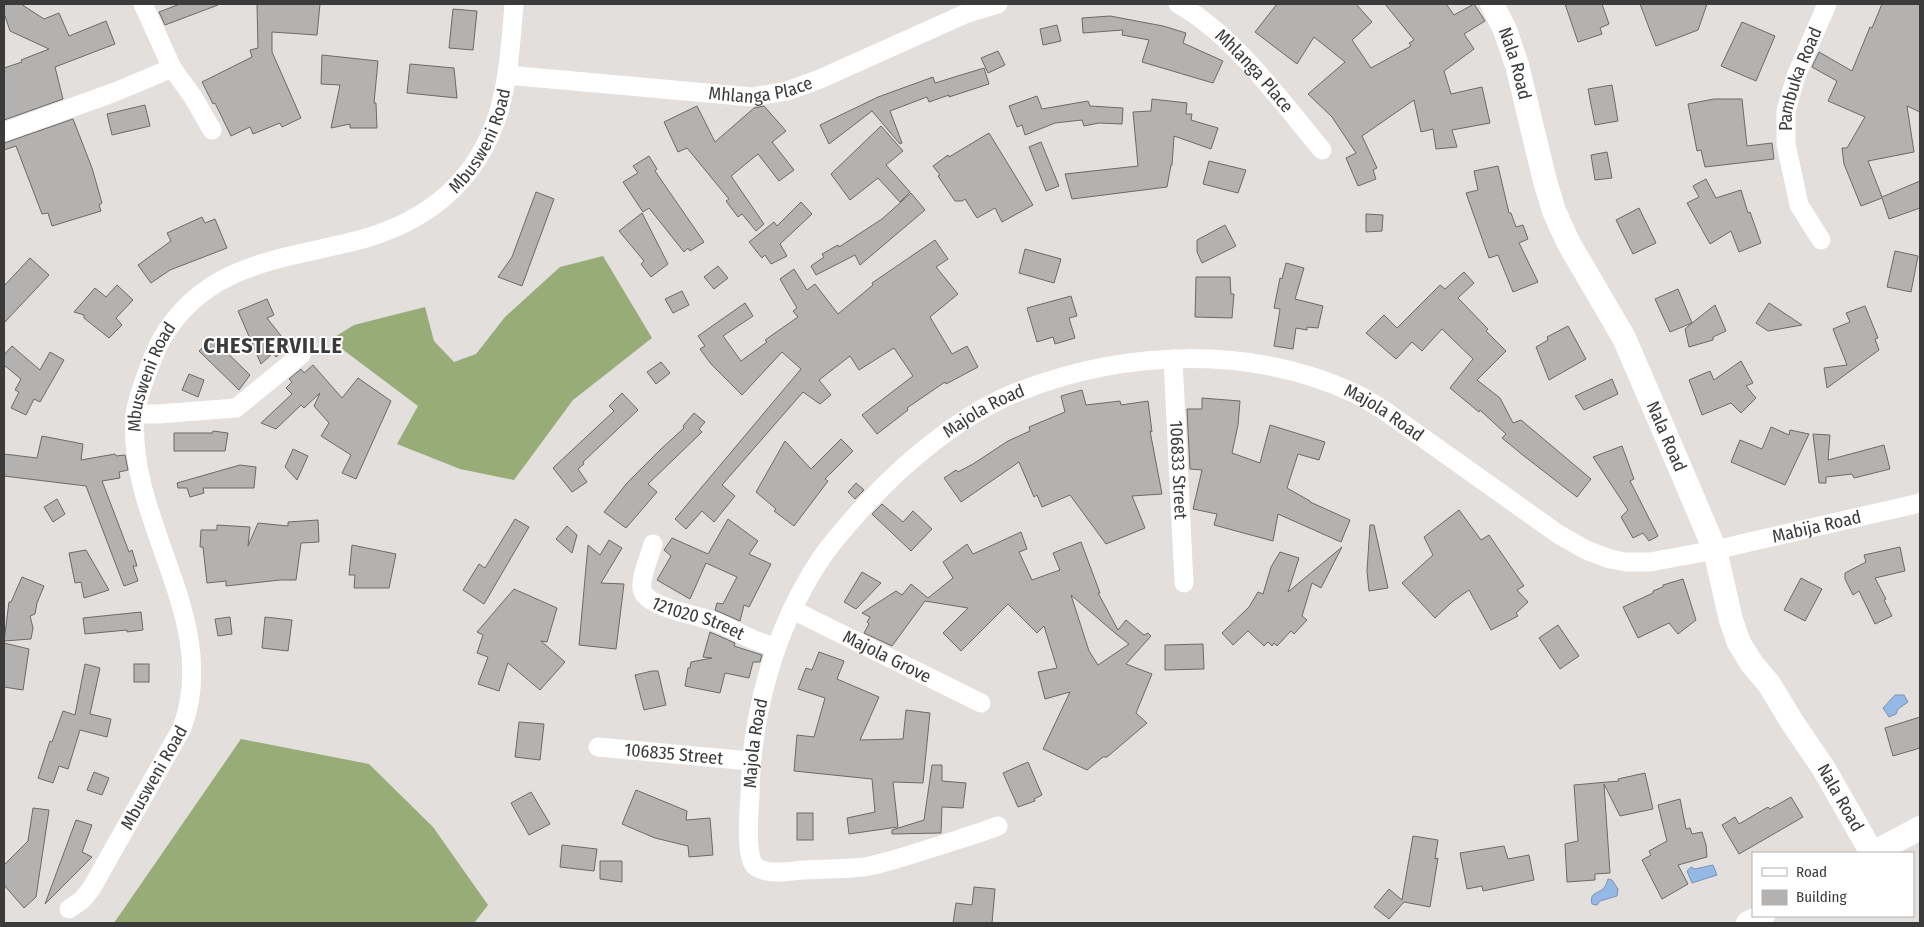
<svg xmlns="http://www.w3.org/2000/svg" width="1924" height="927" viewBox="0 0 1924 927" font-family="'Fira Sans Condensed',sans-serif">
<rect width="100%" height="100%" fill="#e2dfdd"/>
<g fill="#98ac78">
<path d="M603 256 652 338 573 400 514 480 460 469 397 444 418 406 330 340 354 325 425 307 434 341 454 362 476 354 505 317 560 267Z"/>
<path d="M241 739 369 764 433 827 488 905 474 923H114Z"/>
</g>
<g fill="#95b9e6" stroke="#7a93b3">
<path d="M1895 695H1904L1908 702 1898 709 1896 714 1889 717 1883 708Z"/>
<path d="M1713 865 1717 875 1692 883 1687 871 1691 867 1695 869Z"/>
<path d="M1608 879 1612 880 1618 889 1617 896 1600 901 1597 905 1592 904C1589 892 1598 894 1604 888 1606 885 1607 882 1608 879Z"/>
</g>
<g fill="#b4b2b0" stroke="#6c6a68" fill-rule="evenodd">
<path d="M4 4H21L44 19 59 13 69 36 106 21 115 44 55 67 63 99 4 120V68L22 62 21 60 49 49 10 31 4 13Z"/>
<path d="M180 4H217L218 5 165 25 159 12Z"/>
<path d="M257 4H320L317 35 272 32V52L301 118 282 127 280 123 253 134 250 127 231 136 215 103 213 104 202 82 252 57 250 50 258 48Z"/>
<path d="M1277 4H1356L1372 22 1352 40 1371 68 1411 46 1409 43 1414 40 1385 4H1446L1454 15 1474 4 1485 21 1464 34 1474 49 1444 71 1451 94 1482 87 1490 123 1452 130 1457 147 1436 149 1433 129 1421 132 1414 100 1362 136 1377 168 1373 170 1376 179 1358 186 1346 158 1356 153 1332 117 1308 94 1345 62 1314 37 1297 64 1255 32Z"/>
<path d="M1565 4H1602L1609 24 1600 28 1602 34 1578 42Z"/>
<path d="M1640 4H1707L1698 30 1656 46Z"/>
<path d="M1882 4H1920V112L1907 106 1914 152 1868 161 1882 197 1920 181V208L1889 219 1882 198 1861 206 1844 164 1842 148H1847L1865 117 1828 101 1837 81 1812 67 1819 52 1852 71 1870 27 1872 28Z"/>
<path d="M453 9 477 11 473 50 449 48Z"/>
<path d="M1110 16 1163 26 1186 33 1183 43 1223 61 1213 83 1142 62 1149 40 1122 35 1123 30 1083 33 1082 18Z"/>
<path d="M1742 22 1775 36 1756 81 1721 66Z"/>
<path d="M1057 25 1061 41 1043 45 1040 29Z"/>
<path d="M998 51 1005 65 988 73 981 58Z"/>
<path d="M322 55 378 61 374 103H376L377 128H350V124L331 128 340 85 321 84Z"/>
<path d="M410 64 454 68 457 98 407 93Z"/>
<path d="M984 68 989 84 949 97V95L929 102 927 97 890 111 902 143 900 144 872 111 829 144 820 125 878 97 933 77 935 83Z"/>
<path d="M1612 85 1618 121 1595 125 1588 89Z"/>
<path d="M1037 96 1042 109 1088 101 1090 106 1123 108 1122 124 1099 123 1084 126 1082 120 1055 123 1025 135 1022 125 1017 127 1009 106Z"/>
<path d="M1152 99 1187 103 1186 114H1192L1191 120 1218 128 1211 149 1174 136 1172 165H1171L1167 187 1072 199 1065 174 1138 166 1133 112 1151 111Z"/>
<path d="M1714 99H1742L1747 146 1772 143 1774 159 1705 167 1701 150 1697 151 1688 104Z"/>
<path d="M145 105 150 126 112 135 107 114Z"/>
<path d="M697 106 715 142 754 108 764 106 786 131 772 142 794 170 779 181 758 154 731 176 764 224 756 231 742 214 738 217 726 201 729 199 687 148 678 152 664 122Z"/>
<path d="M73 119 92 168 102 203 99 205 101 211 52 226 48 213 42 214 16 146 4 150V143Z"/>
<path d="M881 126 903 151 886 165 910 192 900 202 878 178 850 200 831 174Z"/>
<path d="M989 133 1033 205 1002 222 995 208 977 218 965 199 962 201H955L938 176 940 175 933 166 948 155 949 157Z"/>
<path d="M1041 142 1059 186 1046 191 1029 147Z"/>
<path d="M1607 152 1612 178 1595 180 1591 155Z"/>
<path d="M649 156 657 169 655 171 704 242 690 251 688 248 684 252 649 208 643 212 623 182 638 173 633 166Z"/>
<path d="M1209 161 1246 170 1238 193 1203 184Z"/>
<path d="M1498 166 1509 213H1511L1516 227 1523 225 1528 239 1519 243 1538 282 1513 292 1498 255 1489 258 1466 193 1478 190 1474 171Z"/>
<path d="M1706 179 1716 198 1741 190 1748 213 1750 212 1761 243 1739 252 1731 231 1710 244 1687 203 1699 197 1693 186Z"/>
<path d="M536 192 554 199 522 286 498 277 512 257Z"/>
<path d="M911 193 925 210 860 265 855 255 816 275 811 266 824 257 822 254 838 245 839 247 882 219Z"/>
<path d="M801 202 812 214 780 244 787 256 771 264 765 255 762 258 749 242 774 222 777 226Z"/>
<path d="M1639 208 1656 243 1633 254 1616 220Z"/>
<path d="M642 213 668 264 651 277 641 264 644 261 619 231Z"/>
<path d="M1366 214 1383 215 1382 231 1366 232Z"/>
<path d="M202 217 205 223 215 219 227 248 170 270 151 283 138 265 171 241 167 233Z"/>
<path d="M1225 225 1236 246 1202 263 1197 252V240Z"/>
<path d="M935 240 948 259 936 267 958 294 930 317 952 354 967 346 978 367 946 384 945 382 907 408 908 410 877 434 862 415 913 376 894 348 859 370 850 356 819 380 831 395 820 404 803 392 722 485 735 496 714 522 702 511 686 529 675 519 801 369 782 352 742 395 711 364 700 349 705 346 698 336 745 303 753 316 723 336 741 361 767 342 765 340 798 317 793 311 797 308 780 279 794 269 807 290 815 284 838 314 873 285 872 283Z"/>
<path d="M1025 249 1061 259 1054 283 1019 273Z"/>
<path d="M1895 251 1918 256 1911 292 1887 287Z"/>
<path d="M30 258 49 275 4 323V286Z"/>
<path d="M1286 263 1304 268 1295 299 1323 306 1318 328 1307 327V330L1296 328 1293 349 1274 346 1280 309 1274 308 1280 278 1282 279Z"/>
<path d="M718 266 728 278 714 289 704 277Z"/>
<path d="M1464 272 1474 283 1458 298 1488 329 1486 331 1506 351 1477 380 1500 398 1513 423 1521 420 1591 479 1577 497 1524 456 1502 438 1506 434 1480 410 1479 412 1450 388 1473 359 1442 329 1422 351 1412 342 1396 359 1366 333 1384 315 1397 328 1440 285 1445 289Z"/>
<path d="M1196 277H1230L1231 294H1234L1232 318 1195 317Z"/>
<path d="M117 285 133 300 116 318 122 325 109 338 84 318V315L74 312 95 288 106 297Z"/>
<path d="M1678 289 1692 323 1715 305 1726 331 1713 337V340L1689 347 1685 329 1692 323 1670 332 1655 299Z"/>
<path d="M682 291 689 305 673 313 665 299Z"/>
<path d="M1071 296 1077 316 1069 318 1075 338 1055 344 1053 337 1037 342 1027 308Z"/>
<path d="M267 299 274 315 267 318 289 346 276 357 273 353 261 364 238 311Z"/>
<path d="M1769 303 1802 325 1768 331 1756 323Z"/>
<path d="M1865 306 1878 338 1875 339 1879 350 1827 388 1824 368 1847 365 1833 329 1850 322 1846 313Z"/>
<path d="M1568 326 1586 359 1549 380 1536 347 1548 340 1547 337Z"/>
<path d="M212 338 250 375 239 390 199 351Z"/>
<path d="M12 346 40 370 50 352 64 360 40 402 34 399 26 415 11 408 19 392 15 390 21 379 4 365V355Z"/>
<path d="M1741 361 1753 383 1746 386 1756 398 1741 413 1731 403 1702 415 1689 380 1710 371 1714 380Z"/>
<path d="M661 362 670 373 656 384 647 372Z"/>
<path d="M313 365 342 398 358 378 391 401 356 479 342 473 351 455 321 436 329 423 314 406 320 393 304 408 301 405 276 429 261 423 292 394 286 388 292 382 289 379 301 369 304 373Z"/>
<path d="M189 374 204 380 198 397 182 390Z"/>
<path d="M1612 379 1618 394 1584 410 1575 396Z"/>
<path d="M1082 390 1086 405 1120 401 1121 405 1148 401 1152 432 1150 431 1162 494 1132 496 1145 528 1106 544 1070 495 1042 507 1037 495 1034 497 1019 462 961 502 944 478 956 470 958 472 973 464 1008 441 1030 431 1029 427 1065 412 1061 396Z"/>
<path d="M622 393 638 410 583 462 584 464 578 469 587 482 572 492 553 468 614 411 609 406Z"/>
<path d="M1202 398 1240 401 1238 425 1232 453 1260 463 1270 425 1325 442 1319 460 1298 454 1287 488 1310 501V502L1350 520 1341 542 1278 514 1273 541 1214 525 1217 514 1193 509 1202 470 1190 469 1187 409H1202Z"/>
<path d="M694 413 705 422 699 429 702 432 648 484 657 492 626 528 604 512 627 483 661 449 684 428 683 426Z"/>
<path d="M1771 427 1789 435 1790 430 1809 434 1785 485 1731 462 1740 440 1762 449Z"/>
<path d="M213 431 228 433 225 451H174V433H212Z"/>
<path d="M1813 434 1830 435 1828 460 1884 445 1890 469 1854 478 1852 474 1826 477V483H1819Z"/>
<path d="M42 436 83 444 81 460 115 454 116 456 125 455 128 470 119 472 120 478 102 481 129 552 132 550 137 566H133L138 581 124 586 86 486 4 476V454L37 458Z"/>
<path d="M841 439 853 451 825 479 828 481 794 526 774 511 776 509 756 492 785 441 811 469Z"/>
<path d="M1622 446 1634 479 1630 481 1658 536 1649 541 1643 533 1633 538 1621 517 1628 510 1593 457Z"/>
<path d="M293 449 308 456 297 480 285 467Z"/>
<path d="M240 465 256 467 254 488H203L204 493 190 497 187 488H178L177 483Z"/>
<path d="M856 483 864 490 855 499 848 492Z"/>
<path d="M57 499 65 514 53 522 44 507Z"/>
<path d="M882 504 903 522 913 511 932 529 911 551 872 514Z"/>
<path d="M1459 510 1481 540 1489 535 1524 586 1517 590 1528 602 1516 613 1518 616 1491 630 1469 590 1452 602 1435 618 1402 583 1433 555 1424 537Z"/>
<path d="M515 519 529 527 484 604 463 590 479 564 485 568Z"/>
<path d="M728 519 758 541 749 554 771 564 749 607 744 605 740 621 715 610 717 603 723 604 737 577 706 563 690 599 657 580 671 556 664 550 672 538 708 554Z"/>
<path d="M318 520 319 542 301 543 296 580H280L226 586V581L207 583 203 547H200L201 530H217V525L250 527 248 546 258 523 288 526V522Z"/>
<path d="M1370 525H1374L1388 588 1369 591 1367 571Z"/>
<path d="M567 526 577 535 572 553 556 539Z"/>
<path d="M1021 532 1027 549 1019 552 1032 580 1060 570 1053 553 1081 542 1100 593H1098L1118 630 1126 620 1144 635 1148 633 1151 636 1126 664 1152 674 1136 713 1147 723 1107 757H1103L1087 770 1043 749 1070 692 1045 699 1038 672 1057 668 1044 626 1037 633 1008 604 961 651 943 633 968 608 925 601 892 646 864 633 869 624 867 622 870 617 862 613 896 591 902 595 911 584 928 598 953 578 943 562 967 544 973 554ZM1071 595 1115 633 1129 644 1098 665 1089 651Z"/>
<path d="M609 540 622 548 601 583 624 584 616 649 579 645 588 545 600 555Z"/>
<path d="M352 545 396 554 389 588H354L355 575H349Z"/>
<path d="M1342 547 1321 588 1312 583 1302 616 1307 620 1294 634 1291 631 1277 646 1274 643 1272 646 1268 642 1264 646 1248 631 1233 645 1222 633 1249 607 1258 592 1263 594 1271 567 1280 552 1299 558 1288 592Z"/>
<path d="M1900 547 1905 571 1875 578 1886 599 1884 600 1892 616 1875 624 1859 591 1853 595 1845 579V573L1866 562 1864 555Z"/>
<path d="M86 550 109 590 84 598 81 582 75 583 69 553Z"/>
<path d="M862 572 881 583 856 609 844 602Z"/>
<path d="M22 577 44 586 37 603 35 614 30 616 33 628 31 639 4 641 9 602H11Z"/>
<path d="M1801 578 1822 589 1805 621 1784 610Z"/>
<path d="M1683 579 1696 620 1678 634 1669 623 1638 638 1623 607 1653 593V591L1663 587V585Z"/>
<path d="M514 589 557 608 547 642 541 641 565 662 540 690 508 663 499 691 478 684 488 657 477 653 483 635 477 632Z"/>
<path d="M141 612 143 630 127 632V630L85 634 83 618Z"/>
<path d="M230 617 232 634 218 636 215 619Z"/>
<path d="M265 617 292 620 288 651 262 648Z"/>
<path d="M1558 625 1579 656 1560 669 1539 638Z"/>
<path d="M710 632 735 643 734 646 762 655 760 662H753L749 678 725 673 720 693 685 686 688 668H690L691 662 712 658 703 657Z"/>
<path d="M4 643 29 649 23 690 4 687Z"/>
<path d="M1203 644 1204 669 1165 670V645Z"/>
<path d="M819 652 844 661 837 679 879 697 860 740 903 739 906 710 930 713 923 783 893 782 898 827 849 834 847 818 875 812 872 779 794 771 797 735 814 737 825 698 798 689 806 668 812 670Z"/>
<path d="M85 664 100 668 90 714 111 719 107 737 80 730 68 769 59 766 53 783 38 778 50 741 52 742 63 711 75 715Z"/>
<rect x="134" y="664" width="15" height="18"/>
<path d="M652 671H658L666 705 644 710 635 675Z"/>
<path d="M1920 717V748L1893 756 1885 728Z"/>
<path d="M519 722 544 724 540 760 515 757Z"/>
<path d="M1028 762 1042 795 1034 799 1035 801 1018 807 1003 773Z"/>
<path d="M932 765H942V781L966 783 963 808 942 807 941 833 892 834V830L924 820Z"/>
<path d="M94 772 109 778 102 795 87 790Z"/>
<path d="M1645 773 1653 809 1620 816 1604 784 1610 873 1595 874V880L1567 882 1565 844 1578 841 1574 785 1619 781 1618 779Z"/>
<path d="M636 790 687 811 686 820 710 818 713 855 689 857 688 846 655 838 622 824Z"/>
<path d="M531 792 550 824 529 835 511 803Z"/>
<path d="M1791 797 1803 817 1739 854 1722 825 1735 817 1739 824 1768 807 1770 809Z"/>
<path d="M1680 799 1686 829 1690 828 1692 834 1702 832 1706 845 1707 857 1678 865 1688 884 1662 899 1642 860 1651 855 1649 851 1667 841 1658 805Z"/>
<path d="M33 808 49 810 36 897 24 908 4 885V865L28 841Z"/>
<rect x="797" y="813" width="16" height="27"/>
<path d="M76 820 92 825 82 852 92 857 45 904Z"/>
<path d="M1413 836 1438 840 1435 859 1438 858 1430 907 1404 902 1389 919 1374 907 1389 889 1402 900Z"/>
<path d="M562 845 597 849 594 871 560 867Z"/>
<path d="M1504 846 1508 859 1529 855 1534 880 1483 891 1482 886 1467 889 1460 853Z"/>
<path d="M600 861H622V882L600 879Z"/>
<path d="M974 887 995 889 992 923H953L956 903 972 905Z"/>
</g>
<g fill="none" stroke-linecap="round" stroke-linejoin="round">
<g stroke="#fff" stroke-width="19">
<path d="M143 4 172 68 193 97 212 130"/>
<path id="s1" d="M1178 4C1234 35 1281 101 1322 150"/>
<path id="s2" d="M507 75 752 97 787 91 820 79 965 14 998 4"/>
<path d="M4 132 115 92 172 68"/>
<path id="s3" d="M1821 240 1799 205 1786 144V111L1796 76 1827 4"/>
<path id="s4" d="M1173 359 1184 583"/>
<path d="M135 414H158L236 408 301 355"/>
<path id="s5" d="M653 544C650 556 638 582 643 592 651 609 699 615 716 622 738 631 752 642 776 647"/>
<path id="s6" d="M793 610 981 703"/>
<path id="s7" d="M598 747 750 761"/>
<path id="s8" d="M998 826C977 834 956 840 935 847 913 854 892 861 870 866 849 870 825 868 803 870 789 871 767 876 755 866 745 858 749 809 750 795 751 715 774 631 818 563 832 541 851 521 868 502 908 459 965 412 1020 391 1126 350 1250 345 1354 393 1365 398 1375 405 1385 411L1558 534 1586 550 1610 559 1626 562H1650L1715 550 1920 503"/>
<path id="s9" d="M69 909 82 900 91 889 182 728C222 621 127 523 135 416 136 399 153 356 161 340 204 265 277 260 351 242 423 225 477 184 499 111 509 76 511 40 514 4"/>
</g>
<g stroke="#fff" stroke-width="24">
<path id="s10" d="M1492 4 1505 30 1517 65 1545 181 1554 211 1568 242 1624 338 1669 442 1715 550 1731 620 1739 643 1752 664 1769 684 1792 722 1824 769 1872 853"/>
<path d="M1873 853 1920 828"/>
<path d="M1748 923 1763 916"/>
</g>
</g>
<g text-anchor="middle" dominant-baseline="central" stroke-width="4" stroke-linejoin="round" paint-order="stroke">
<g font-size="18" fill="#3c3b3b" stroke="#fff">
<text stroke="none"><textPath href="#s10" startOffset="64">Nala Road</textPath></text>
<text stroke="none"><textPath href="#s1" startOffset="102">Mhlanga Place</textPath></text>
<text stroke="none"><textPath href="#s3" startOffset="171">Pambuka Road</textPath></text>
<text stroke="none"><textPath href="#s2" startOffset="255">Mhlanga Place</textPath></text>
<text stroke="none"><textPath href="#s9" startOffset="1011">Mbusweni Road</textPath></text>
<text stroke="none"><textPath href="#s9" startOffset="578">Mbusweni Road</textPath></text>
<text stroke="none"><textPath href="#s8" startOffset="795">Majola Road</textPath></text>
<text stroke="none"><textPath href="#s8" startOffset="1215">Majola Road</textPath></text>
<text stroke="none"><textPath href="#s10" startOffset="469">Nala Road</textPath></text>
<text stroke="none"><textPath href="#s4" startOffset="111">106833 Street</textPath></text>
<text stroke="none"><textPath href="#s8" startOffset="1696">Mabija Road</textPath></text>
<text stroke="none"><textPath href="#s5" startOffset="112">121020 Street</textPath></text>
<text stroke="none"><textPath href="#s6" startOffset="105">Majola Grove</textPath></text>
<text stroke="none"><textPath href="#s8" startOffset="375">Majola Road</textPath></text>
<text stroke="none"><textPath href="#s7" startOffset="76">106835 Street</textPath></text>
<text stroke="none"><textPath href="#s9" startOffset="158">Mbusweni Road</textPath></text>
<text stroke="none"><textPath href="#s10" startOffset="874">Nala Road</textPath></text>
</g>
<g font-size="22" font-weight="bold" letter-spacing="1" fill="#3c3b3b" stroke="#fff">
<text x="273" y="345">CHESTERVILLE</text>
</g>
</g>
<rect width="1924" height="927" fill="none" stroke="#3c3b3b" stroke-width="10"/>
<rect x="1752" y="852" width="162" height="65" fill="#ffffff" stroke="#b1b1b1"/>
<rect x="1762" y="868" width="25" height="8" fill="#ffffff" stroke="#b1b1b1"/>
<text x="1796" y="877" font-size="15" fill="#3c3b3b">Road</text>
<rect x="1762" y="890" width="25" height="15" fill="#b4b2b0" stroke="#b1b1b1"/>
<text x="1796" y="902" font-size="15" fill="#3c3b3b">Building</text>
</svg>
